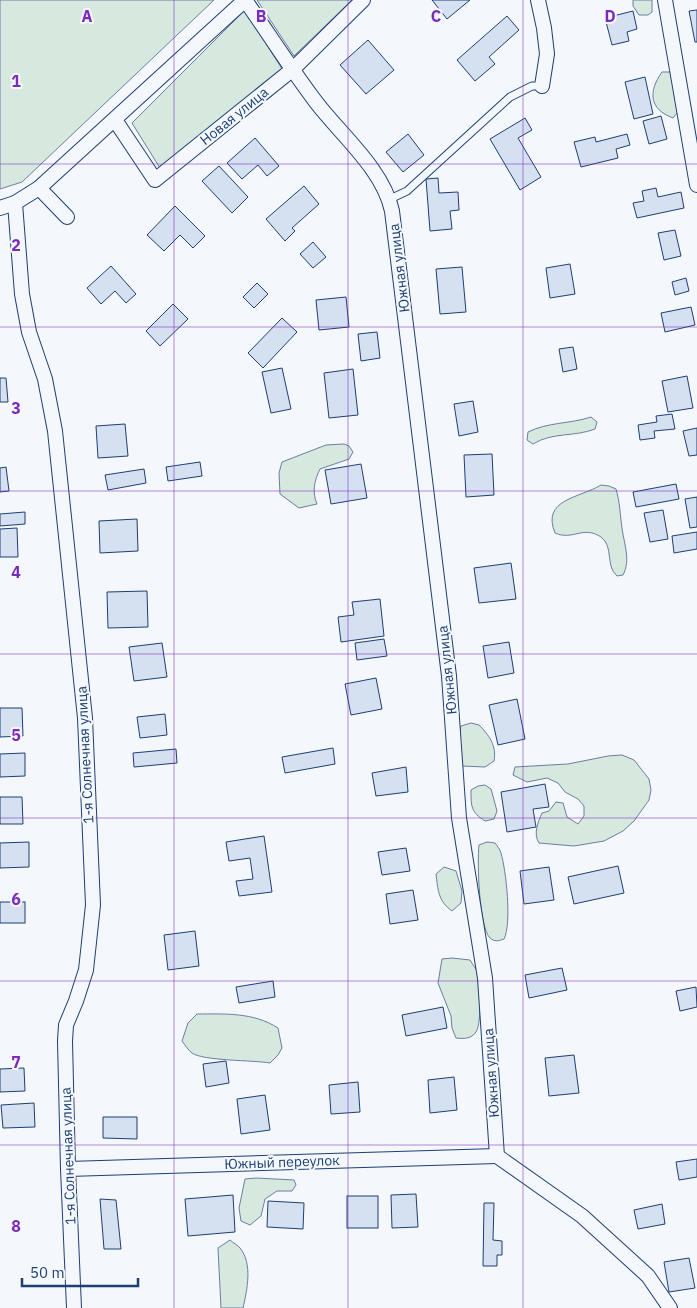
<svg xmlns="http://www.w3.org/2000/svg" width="697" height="1308" viewBox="0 0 697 1308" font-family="'IBM Plex Sans',sans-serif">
<rect width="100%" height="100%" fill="#f4f7fb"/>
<g fill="#d7e8df" stroke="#687fa3">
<path d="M0 0H214L22 182 0 189Z"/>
<path d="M257 0H352L294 56Z"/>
<path d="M633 0H652V12L648 15H639L633 6Z"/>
<path d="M245 10 282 69 160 168 132 123Z"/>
<path d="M662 72H671L681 108 673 118C649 109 648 92 662 72Z"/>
<path d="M591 417 597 422 595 429C575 437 552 432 533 444L527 440 528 432C548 422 570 424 591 417Z"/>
<path d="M344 444 349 446 353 452 349 459 320 469C314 481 312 492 317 504L299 508 280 494 279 473 282 462 326 445Z"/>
<path d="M601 485 609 486 616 489C620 502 620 515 622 528 624 544 631 560 623 575L617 576C605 566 614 546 601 537 583 525 573 541 555 533 541 499 580 498 601 485Z"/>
<path d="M471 723 479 725C489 735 497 746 494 761L485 767 462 766C457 753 457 739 461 726Z"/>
<path d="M622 755 634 760 649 779 651 790 649 800 634 821 623 831 604 841 574 846 539 843C533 834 538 822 542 813L549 811 556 802 563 803 567 817 578 824 584 816V806L578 799 565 792 558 783 547 778 527 782 513 775 515 767 568 764 608 756Z"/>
<path d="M485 785 491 789 497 811 494 819 485 821C471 812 471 807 471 790L478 786Z"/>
<path d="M487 842 495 843C497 846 500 849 501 853 506 870 512 923 504 939 499 941 494 942 490 938 479 927 477 862 479 845Z"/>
<path d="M444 867 456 871 462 891 461 903 452 911C438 901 438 890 436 874Z"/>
<path d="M452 958 470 960C472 964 477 969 478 974 481 983 481 1022 477 1030 473 1039 464 1039 456 1038L452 1028 451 1016 438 983 442 959Z"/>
<path d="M197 1014C225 1014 253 1012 278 1028L282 1048 278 1055 270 1063C253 1060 203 1061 192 1053 188 1050 185 1045 182 1041L188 1023Z"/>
<path d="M256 1178 294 1180 296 1185 292 1191H277L265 1199 261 1216 250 1225 241 1221 239 1208 245 1179Z"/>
<path d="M230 1240C233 1243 238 1245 240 1248 253 1264 247 1290 243 1308H221L218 1248Z"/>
</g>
<g fill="#d5e0f0" stroke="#1d3f73">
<path d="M432 0H470L447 19Z"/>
<path d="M697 10V42H695L689 11Z"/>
<path d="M633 11 637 29 627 32 629 41 612 45 605 18Z"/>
<path d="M507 16 519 30 489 57 495 64 475 81 457 60Z"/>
<path d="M368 40 394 70 366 94 340 65Z"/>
<path d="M645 77 653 114 634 119 625 82Z"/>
<path d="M661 116 667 139 649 144 643 121Z"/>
<path d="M525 118 532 130 518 138 541 177 520 190 490 139Z"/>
<path d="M408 134 424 155 403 172 386 152Z"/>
<path d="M627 134 630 145 616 149 618 158 581 167 574 142 595 137 596 142Z"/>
<path d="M255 138 279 166 267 176 258 165 242 179 227 163Z"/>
<path d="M219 166 248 197 232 213 202 181Z"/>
<path d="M438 178 439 193 458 192 459 210 450 211 452 229 430 231 426 179Z"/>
<path d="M304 186 319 204 292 228 295 231 285 241 266 219Z"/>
<path d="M656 188 658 197 681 192 684 208 637 218 633 203 644 201 642 191Z"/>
<path d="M175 206 205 236 193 248 180 235 164 251 147 235Z"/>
<path d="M675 230 681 256 664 260 658 233Z"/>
<path d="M313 242 326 257 313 268 300 254Z"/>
<path d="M570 264 575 294 550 298 546 268Z"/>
<path d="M111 266 136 294 126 303 115 291 101 304 87 288Z"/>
<path d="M462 267 466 312 440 314 436 269Z"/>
<path d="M686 278 689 291 675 295 672 282Z"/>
<path d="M257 283 268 294 254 308 243 297Z"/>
<path d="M346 297 349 327 319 330 316 300Z"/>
<path d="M173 304 188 319 160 346 146 331Z"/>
<path d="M691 307 695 325 665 332 661 313Z"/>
<path d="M282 318 297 332 263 368 248 353Z"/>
<path d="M377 332 380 358 361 361 358 334Z"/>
<path d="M573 347 577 369 563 372 559 349Z"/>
<path d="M282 368 291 409 271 413 262 372Z"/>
<path d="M353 369 358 415 329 418 324 373Z"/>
<path d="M687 376 693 408 668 412 662 381Z"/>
<path d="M0 378H6L8 402H0Z"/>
<path d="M473 401 478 432 459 436 454 404Z"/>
<path d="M672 414 675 429 654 431 655 438 640 440 638 425 657 422 656 416Z"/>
<path d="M125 424 128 456 98 458 96 426Z"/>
<path d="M697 428V455L689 456 683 431Z"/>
<path d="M492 454 494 495 466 497 464 455Z"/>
<path d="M200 462 202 476 168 481 166 467Z"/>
<path d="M361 464 367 498 331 504 325 470Z"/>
<path d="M6 467 9 491 0 492V468Z"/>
<path d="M144 469 146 483 108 490 105 475Z"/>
<path d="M676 484 679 499 636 507 633 492Z"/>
<path d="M697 497V527L690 528 685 499Z"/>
<path d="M663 510 668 539 650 542 644 513Z"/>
<path d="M25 512V524L0 526V514Z"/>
<path d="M137 519 138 551 100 553 99 521Z"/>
<path d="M17 528 18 557H0V529Z"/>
<path d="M697 532V549L674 553 672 536Z"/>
<path d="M511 563 516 599 479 603 474 568Z"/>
<path d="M147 591 148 627 108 628 107 592Z"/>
<path d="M380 599 384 636 341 642 338 617 354 615 352 602Z"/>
<path d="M384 639 387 656 357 660 355 643Z"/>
<path d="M509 642 514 673 488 678 483 646Z"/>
<path d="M162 643 167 677 134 681 129 647Z"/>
<path d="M376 678 382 709 351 715 345 684Z"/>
<path d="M517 699 525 739 498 745 489 705Z"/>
<path d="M0 708H22L23 736 0 737Z"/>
<path d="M165 714 167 735 140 738 137 717Z"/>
<path d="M333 748 335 764 285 773 282 757Z"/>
<path d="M176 749 177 763 134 767 133 753Z"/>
<path d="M25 753V776L0 777V754Z"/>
<path d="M406 767 408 792 376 796 372 773Z"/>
<path d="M545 784 549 807 533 809 536 827 507 832 501 792Z"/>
<path d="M0 797H22L23 824H0Z"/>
<path d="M264 836 272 892 239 896 236 881 253 879 250 858 229 861 226 842Z"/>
<path d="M29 842V867L0 868V843Z"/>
<path d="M406 848 410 871 382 875 378 852Z"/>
<path d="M618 866 624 893 574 904 568 877Z"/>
<path d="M549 867 554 900 524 904 520 871Z"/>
<path d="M413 890 418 920 390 924 386 894Z"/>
<rect x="0" y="902" width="25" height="21"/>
<path d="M195 931 199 966 168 970 164 935Z"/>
<path d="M562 968 567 990 529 998 525 975Z"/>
<path d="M273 981 275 997 239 1003 236 987Z"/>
<path d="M696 987 697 1007 680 1011 676 991Z"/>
<path d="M443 1007 447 1028 406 1036 402 1015Z"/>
<path d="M574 1055 579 1093 549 1096 545 1058Z"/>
<path d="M226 1061 229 1083 206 1087 203 1064Z"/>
<path d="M24 1068 25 1091 0 1092V1069Z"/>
<path d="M454 1077 457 1110 430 1113 428 1080Z"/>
<path d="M358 1082 360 1112 331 1114 329 1085Z"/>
<path d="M265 1095 270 1130 241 1134 237 1099Z"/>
<path d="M34 1103 35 1127 3 1128 1 1105Z"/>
<path d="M103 1117H137V1139L103 1138Z"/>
<path d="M697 1159V1177L679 1180 676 1162Z"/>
<path d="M416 1194 418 1227 392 1228 391 1195Z"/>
<path d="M233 1195 235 1232 188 1236 185 1199Z"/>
<rect x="347" y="1196" width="31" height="32"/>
<path d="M100 1199 116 1200 121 1249H104Z"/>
<path d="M268 1201 304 1203 303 1229 267 1227Z"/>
<path d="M484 1203H494L493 1240 502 1241V1255H497V1266H483Z"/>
<path d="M662 1204 665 1224 638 1229 634 1210Z"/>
<path d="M689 1258 695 1288 669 1292 664 1262Z"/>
</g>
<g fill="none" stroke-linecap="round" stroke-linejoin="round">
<g stroke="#1d3f73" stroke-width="9">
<path id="lane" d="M390 199 407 191 510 97 532 86H542"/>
</g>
<g stroke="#1d3f73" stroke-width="16">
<g id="street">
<path d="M245 0C269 34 291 69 316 102 341 135 383 169 392 211L449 676 459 818 485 978 497 1156 582 1216 648 1276 670 1308"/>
<path d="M538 0 544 28 547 54 542 86"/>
<path d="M665 0 697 185"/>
<path d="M115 120 155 180 293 69 363 0"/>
<path d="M39 188 67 217"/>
<path d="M15 203 22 294 29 332 45 379 55 431 85 718 93 905 86 970 76 1001 66 1025 65 1041 68 1169 74 1308"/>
<path d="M0 208 15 203 39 188 245 0"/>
<path d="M68 1169 497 1156"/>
</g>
</g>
<use href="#lane" stroke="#f4f7fb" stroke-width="7"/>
<use href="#street" stroke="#f4f7fb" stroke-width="14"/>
</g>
<path fill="none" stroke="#7b2cbf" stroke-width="1" stroke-opacity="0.55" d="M174 0V1308M348 0V1308M523 0V1308M0 164H697M0 327H697M0 491H697M0 654H697M0 818H697M0 981H697M0 1145H697"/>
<g text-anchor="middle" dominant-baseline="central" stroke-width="4" stroke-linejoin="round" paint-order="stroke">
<g font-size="14" fill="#1d3f73" stroke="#f4f7fb">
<text transform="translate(234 116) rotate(-39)">Новая улица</text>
<text transform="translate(399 268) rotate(-97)">Южная улица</text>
<text transform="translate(447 670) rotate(-96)">Южная улица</text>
<text transform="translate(85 755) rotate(-93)">1-я Солнечная улица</text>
<text transform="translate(491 1073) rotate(-94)">Южная улица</text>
<text transform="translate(68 1156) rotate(-92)">1-я Солнечная улица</text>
<text transform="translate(282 1162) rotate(-2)">Южный переулок</text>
</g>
</g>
<g font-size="16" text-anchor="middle" font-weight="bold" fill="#7b2cbf" stroke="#f4f7fb" stroke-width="4" stroke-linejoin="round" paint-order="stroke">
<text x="87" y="22">A</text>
<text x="261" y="22">B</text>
<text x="436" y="22">C</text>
<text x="610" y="22">D</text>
<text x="16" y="87">1</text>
<text x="16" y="251">2</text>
<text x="16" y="414">3</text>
<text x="16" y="578">4</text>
<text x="16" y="741">5</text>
<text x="16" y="905">6</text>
<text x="16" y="1068">7</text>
<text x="16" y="1232">8</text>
</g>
<path d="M22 1278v8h116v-8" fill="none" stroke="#1d3f73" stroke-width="2.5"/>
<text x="30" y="1278" font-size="15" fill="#1d3f73" stroke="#f4f7fb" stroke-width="4" paint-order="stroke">50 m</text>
</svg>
